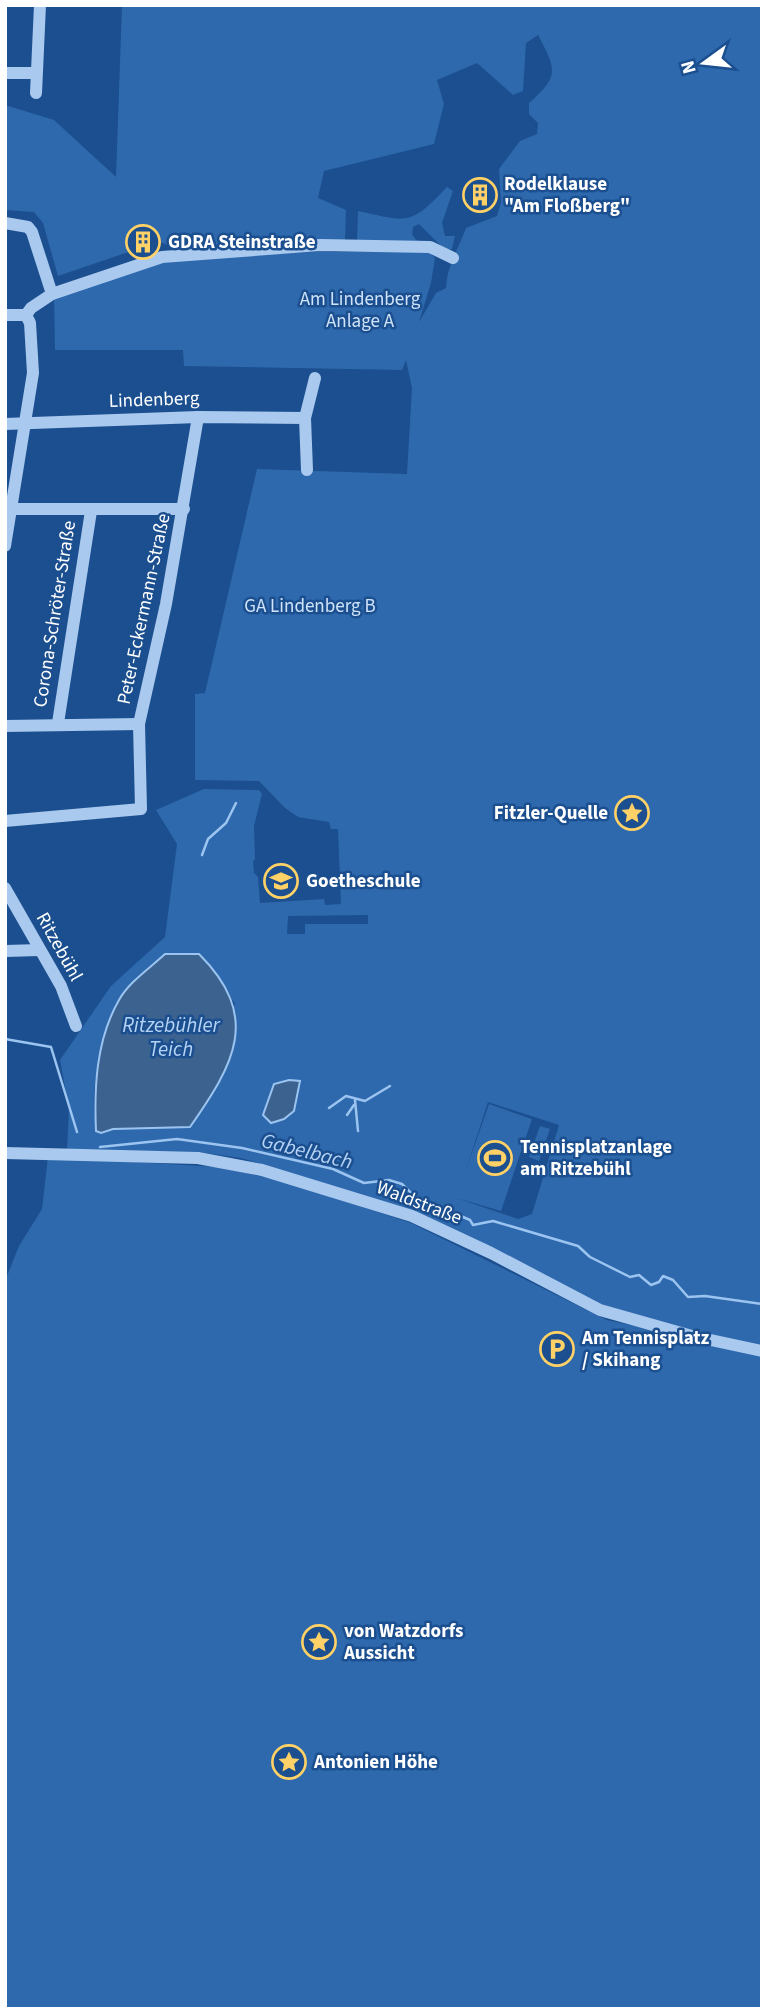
<svg xmlns="http://www.w3.org/2000/svg" width="767" height="2014" viewBox="0 0 767 2014" font-family="'Source Sans 3',sans-serif">
<rect width="100%" height="100%" fill="#1b4f8f"/>
<g fill="#2e69ad" fill-rule="evenodd">
<path d="M122 5H762V1346L660 1323 597 1303 394 1205 241 1158 199 1152 67 1151 69 1108 60 1060 111 986 165 937 177 844 156 810 204 789 259 790 262 794 254 826 255 859 253 862 254 873 258 877 260 903 324 899 325 905 341 904 338 829H331L329 822 298 817 285 808 259 781 195 780V694L205 693 257 469 407 474 412 388 406 360 402 370 184 366 183 350H55L54 297 162 260 312 252H429L435 258 431 283 419 322 436 293 446 288C447 266 458 250 466 228L497 216 501 202 499 169 520 141 537 134 538 123 529 114V103C559 76 557 71 538 35L526 43 523 91 513 95 477 63 437 80 444 104 434 144 324 171 318 198 346 210 345 242 179 249 148 238 146 246 58 276 43 223 34 212 5 210V105L54 120 116 177ZM368 915V924H305V934H287L288 916ZM165 954 215 971 235 1004 138 1127 112 1129 101 1133C82 1112 105 1023 119 999 130 982 150 968 165 954ZM488 1102 559 1125 532 1214 518 1219 456 1198 501 1211 532 1119 489 1104 465 1173Z"/>
<path d="M447 187 453 191 442 223 445 236H455L452 249 445 250 419 224 413 227 412 234 416 240 425 242H357L358 211C409 222 410 226 447 187Z"/>
<path d="M540 1126 550 1129 539 1161 529 1157Z"/>
<path d="M48 1157 218 1167 283 1181 411 1223 607 1320 762 1354V2009H5V1281L19 1246 42 1209Z"/>
</g>
<g fill="#3c6290" stroke="#9cc4f0" stroke-width="2">
<path d="M165 954H199C262 1017 234 1064 190 1127L113 1129 101 1133 96 1131C94 1088 96 1040 119 1000 129 982 150 968 165 954Z"/>
<path d="M289 1080 300 1081 294 1111 284 1119 271 1123 263 1115 274 1084Z"/>
</g>
<g fill="none" stroke-linecap="round" stroke-linejoin="round">
<g stroke="#9cc4f0" stroke-width="2.5">
<path d="M202 855 208 839 226 823 236 803"/>
<path d="M5 1039 51 1047 77 1132"/>
<path d="M355 1100 358 1131"/>
<path d="M329 1108 346 1096 365 1101 390 1086"/>
<path d="M347 1115 354 1105"/>
<path d="M100 1147 177 1139 242 1148 333 1169 364 1183 389 1180 402 1184 414 1196 470 1220 473 1225 493 1221 578 1246 590 1257 630 1277 639 1275 651 1285 659 1282 663 1276 673 1280 688 1297 705 1296 762 1304"/>
</g>
<g stroke="#a9c9ee" stroke-width="12">
<path d="M5 73H36"/>
<path d="M36 93 40 5"/>
<path d="M5 223 28 227 32 232 52 294"/>
<path d="M5 315H26L31 308 52 294 162 257 320 245 430 247 453 258"/>
<path d="M305 418 307 470"/>
<path d="M5 424 198 417 305 418 315 378"/>
<path d="M12 509H184"/>
<path d="M5 546 33 373 30 323 26 315"/>
<path d="M58 723 91 511"/>
<path d="M5 726 139 724"/>
<path d="M5 821 141 809 139 724 166 604 198 417"/>
<path d="M5 888 61 986 76 1026"/>
<path d="M5 951 40 950"/>
<path d="M5 1153 198 1158 262 1170 412 1216 491 1253 600 1310 692 1336 762 1351"/>
</g>
</g>
<defs>
<g id="building-ring" transform="scale(1.75)"><circle r="9.5" fill="#1b4f8f" stroke="#ffd166" stroke-width="1.5"/><path d="M-4-6H4V6H1V3H-1V6H-4ZM-2.5-4.3h1.7v1.8h-1.7ZM.8-4.3h1.7v1.8H.8ZM-2.5-1h1.7V.8h-1.7ZM.8-1h1.7V.8H.8Z" fill="#ffd166"/></g>
<g id="sight-ring" transform="scale(1.75)"><circle r="9.5" fill="#1b4f8f" stroke="#ffd166" stroke-width="1.5"/><path d="M0-6L1.8-2.2L6-1.7L2.9 1.2L3.7 5.4L0 3.3L-3.7 5.4L-2.9 1.2L-6-1.7L-1.8-2.2Z" fill="#ffd166"/></g>
<g id="school-ring" transform="scale(1.75)"><circle r="9.5" fill="#1b4f8f" stroke="#ffd166" stroke-width="1.5"/><path d="M0-5L7-2L0 1L-7-2ZM-4 1L0 2.5L4 1V4Q0 6-4 4Z" fill="#ffd166"/></g>
<g id="stadium-ring" transform="scale(1.75)"><circle r="9.5" fill="#1b4f8f" stroke="#ffd166" stroke-width="1.5"/><path d="M0-5a6.5 5 0 1 0 0 10a6.5 5 0 1 0 0-10ZM-3.5-1.8h7v3.6h-7Z" fill="#ffd166"/></g>
<g id="parking-ring" transform="scale(1.75)"><circle r="9.5" fill="#1b4f8f" stroke="#ffd166" stroke-width="1.5"/><path d="M-3.5-5.5H1a3.5 3.5 0 0 1 0 7H-1V5.5H-3.5ZM-1-3.4V-.6H.8a1.4 1.4 0 0 0 0-2.8Z" fill="#ffd166"/></g>
</defs>
<g fill-rule="evenodd">
<use href="#building-ring" x="480" y="195"/>
<use href="#building-ring" x="143" y="242"/>
<use href="#sight-ring" x="632" y="813"/>
<use href="#school-ring" x="281" y="881"/>
<use href="#stadium-ring" x="495" y="1158"/>
<use href="#parking-ring" x="557" y="1349"/>
<use href="#sight-ring" x="319" y="1642"/>
<use href="#sight-ring" x="289" y="1762"/>
</g>
<g text-anchor="middle" dominant-baseline="central" stroke-width="5" stroke-linejoin="round" paint-order="stroke">
<g font-size="19" font-weight="bold" fill="#fff" stroke="#1b4f8f" text-anchor="start">
<text x="504" y="184">Rodelklause<tspan x="504" dy="22">"Am Floßberg"</tspan></text>
<text x="168" y="242">GDRA Steinstraße</text>
<text x="608" y="813" text-anchor="end">Fitzler-Quelle</text>
<text x="306" y="881">Goetheschule</text>
<text x="520" y="1147">Tennisplatzanlage<tspan x="520" dy="22">am Ritzebühl</tspan></text>
<text x="582" y="1338">Am Tennisplatz<tspan x="582" dy="22">/ Skihang</tspan></text>
<text x="344" y="1631">von Watzdorfs<tspan x="344" dy="22">Aussicht</tspan></text>
<text x="314" y="1762">Antonien Höhe</text>
</g>
<g font-size="19" fill="#cfe3fa" stroke="#1b4f8f">
<text x="360" y="299">Am Lindenberg<tspan x="360" dy="22">Anlage A</tspan></text>
<text x="310" y="606">GA Lindenberg B</text>
</g>
<g font-size="19" fill="#fff" stroke="#1b4f8f">
<text transform="translate(154 400) rotate(-2)">Lindenberg</text>
<text transform="translate(144 609) rotate(-78)">Peter-Eckermann-Straße</text>
<text transform="translate(55 614) rotate(-81)">Corona-Schröter-Straße</text>
<text transform="translate(59 947) rotate(61)">Ritzebühl</text>
<text transform="translate(419 1203) rotate(21)">Waldstraße</text>
</g>
<g font-size="21" font-style="italic" fill="#b5d3f5" stroke="#1b4f8f">
<text x="171" y="1025">Ritzebühler<tspan x="171" dy="24">Teich</tspan></text>
<text transform="translate(307 1151) rotate(14)">Gabelbach</text>
</g>
</g>
<rect width="767" height="2014" fill="none" stroke="#ffffff" stroke-width="14"/>
<g transform="translate(704 63) rotate(255)" stroke="#1b4f8f" stroke-width="5" paint-order="stroke">
<path d="M0-5L12 26L0 18L-12 26Z" fill="#ffffff"/>
<text y="-10" font-size="19" font-weight="bold" text-anchor="middle" fill="#ffffff">N</text>
</g>
</svg>
